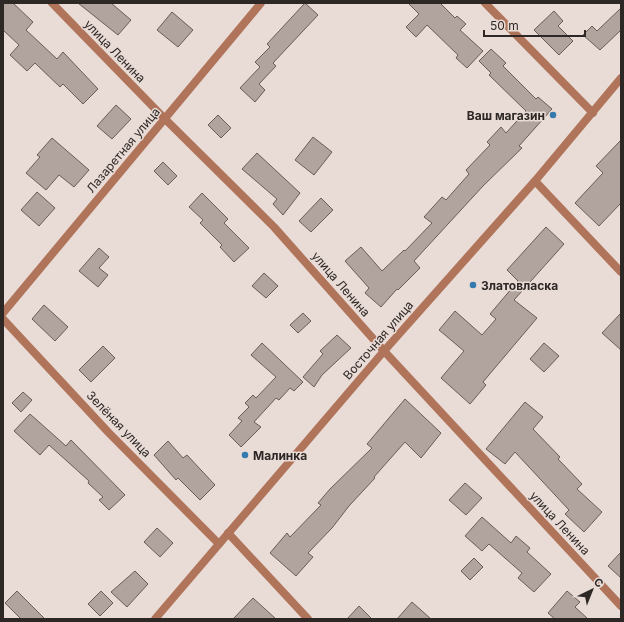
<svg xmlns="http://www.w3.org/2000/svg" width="624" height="622" viewBox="0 0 624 622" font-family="Inter,sans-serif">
<rect width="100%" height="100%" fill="#e9dbd5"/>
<g fill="#b1a39d" stroke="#695d57">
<path d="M3 3H13L33 22 26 30 57 59 63 52 98 89 83 104 63 84 60 87 35 63 27 71 10 55 19 45 3 30Z"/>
<path d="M78 3H111L131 20 118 35Z"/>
<path d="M305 3 318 15 273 63 276 66 259 84 265 90 255 102 240 88 260 67 255 62 270 47 267 44Z"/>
<path d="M408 3H440L455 18 457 16 466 24 460 30 483 51 467 68 456 58 458 55 427 25 416 37 406 27 419 14Z"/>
<path d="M621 8V30L600 50 583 35 592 26 597 31Z"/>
<path d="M554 11 563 21 558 26 573 41 559 55 534 30Z"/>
<path d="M172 12 193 30 178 47 157 30Z"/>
<path d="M491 49 506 63 503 66 536 99 538 97 552 109 519 146 522 148 483 186 414 261 420 268 398 290 397 289 381 307 365 293 369 288 345 261 361 247 382 271 404 250 405 251 432 223 424 217 442 197 446 200 469 174 466 170 490 145 487 142 501 127 506 133 526 111 489 75 491 73 479 61Z"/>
<path d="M116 105 131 119 112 139 97 126Z"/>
<path d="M218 115 231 128 221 138 208 125Z"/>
<path d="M313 137 332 152 314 175 295 160Z"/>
<path d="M52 138 89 170 74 187 59 175 46 190 26 173 40 157 37 155Z"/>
<path d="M621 140V203L599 226 575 203 603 173 596 166Z"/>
<path d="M257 153 300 193 283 215 273 204 277 199 242 169Z"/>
<path d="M163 162 177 176 168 185 154 171Z"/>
<path d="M37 192 55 208 39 226 21 210Z"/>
<path d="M202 193 228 219 224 223 249 248 234 262 220 247 222 245 200 223 203 220 189 207Z"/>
<path d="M321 198 333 210 311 232 299 221Z"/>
<path d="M546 227 564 244 514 300 537 318 483 382 486 385 470 404 441 378 464 351 439 330 455 311 482 335 496 319 490 314 518 281 507 270Z"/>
<path d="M99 248 109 257 99 268 108 275 98 287 79 271Z"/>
<path d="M264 273 278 286 266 298 252 286Z"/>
<path d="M44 305 68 327 55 341 32 319Z"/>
<path d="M303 313 311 321 298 333 290 325Z"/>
<path d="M621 313V350L602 333Z"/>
<path d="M337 335 351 348 322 375 314 387 303 377 323 354 320 351Z"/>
<path d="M262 343 303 382 294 391 290 388 279 400 276 398 254 422 261 427 241 447 229 435 242 421 238 418 249 407 245 403 253 395 256 398 276 377 251 355Z"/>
<path d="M544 343 559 356 544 372 530 359Z"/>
<path d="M103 346 115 358 91 382 79 370Z"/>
<path d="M23 392 32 400 21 412 12 403Z"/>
<path d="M405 399 441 433 421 458 405 442 374 477 375 478 349 506 332 528 308 553 313 557 296 576 270 553 287 533 290 537 321 505 318 503 330 489 372 448 367 444Z"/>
<path d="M525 402 543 417 533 429 560 457 558 459 582 484 577 489 602 512 584 532 565 514 569 510 515 452 505 464 486 449Z"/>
<path d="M30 414 66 446 71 440 125 495 109 510 99 500 103 497 88 483 89 481 49 445 40 455 14 431Z"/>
<path d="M168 441 183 458 187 455 215 485 200 500 178 478 176 480 154 455Z"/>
<path d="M465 483 482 498 466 515 449 500Z"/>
<path d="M482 517 511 543 516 536 530 548 527 552 551 574 534 592 518 578 522 573 489 544 482 551 465 536Z"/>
<path d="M157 528 173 543 160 557 144 542Z"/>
<path d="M621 552V578L608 566Z"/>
<path d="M474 558 483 567 470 580 461 571Z"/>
<path d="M135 571 148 584 127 607 111 592Z"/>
<path d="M17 591 45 619H21L5 603Z"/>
<path d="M101 591 113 603 100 616 88 604Z"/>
<path d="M567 591 580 602 575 607 588 619H555L548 613Z"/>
<path d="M253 598 276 619H233Z"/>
<path d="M412 602 431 619H397Z"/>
<path d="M359 606 372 619H347Z"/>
</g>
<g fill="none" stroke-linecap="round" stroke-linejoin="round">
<g stroke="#af745a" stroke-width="8">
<path d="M52 3 165 119 274 227 384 351 621 606"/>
<path d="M485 3 593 113"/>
<path d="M535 181 621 272"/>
<path d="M3 313 261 3"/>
<path d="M3 319 109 433 219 544"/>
<path d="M228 533 308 619"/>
</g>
<path stroke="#af745a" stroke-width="8" d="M155 619 384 351 535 181 621 78"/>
</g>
<g fill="#357aaf" stroke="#e9dbd5" stroke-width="1.5">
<circle cx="553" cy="115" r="4"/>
<circle cx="473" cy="285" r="4"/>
<circle cx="245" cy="455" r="4"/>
</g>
<g text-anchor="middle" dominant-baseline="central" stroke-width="3" stroke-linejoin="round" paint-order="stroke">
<g font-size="12" fill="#2d2826" stroke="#e9dbd5">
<text transform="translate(115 51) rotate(46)">улица Ленина</text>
<text transform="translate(123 150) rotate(-50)">Лазаретная улица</text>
<text transform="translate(341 284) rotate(49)">улица Ленина</text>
<text transform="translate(378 340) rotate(-49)">Восточная улица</text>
<text transform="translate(119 424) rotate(46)">Зелёная улица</text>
<text transform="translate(560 523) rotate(47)">улица Ленина</text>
</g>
<g font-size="12" font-weight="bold" fill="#2d2826" stroke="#e9dbd5" text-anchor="start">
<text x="545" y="115" text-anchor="end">Ваш магазин</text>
<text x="481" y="285">Златовласка</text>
<text x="253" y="455">Малинка</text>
</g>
</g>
<rect width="624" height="622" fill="none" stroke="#2d2826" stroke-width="8"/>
<g transform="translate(592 590) rotate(43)" stroke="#e9dbd5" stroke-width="3" paint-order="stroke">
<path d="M0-3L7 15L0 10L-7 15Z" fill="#2d2826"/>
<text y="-6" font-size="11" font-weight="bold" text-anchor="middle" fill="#2d2826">С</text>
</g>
<path d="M484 30v6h101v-6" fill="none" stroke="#2d2826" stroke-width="2"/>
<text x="490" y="30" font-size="12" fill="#2d2826" stroke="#e9dbd5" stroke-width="3" paint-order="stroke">50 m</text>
</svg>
